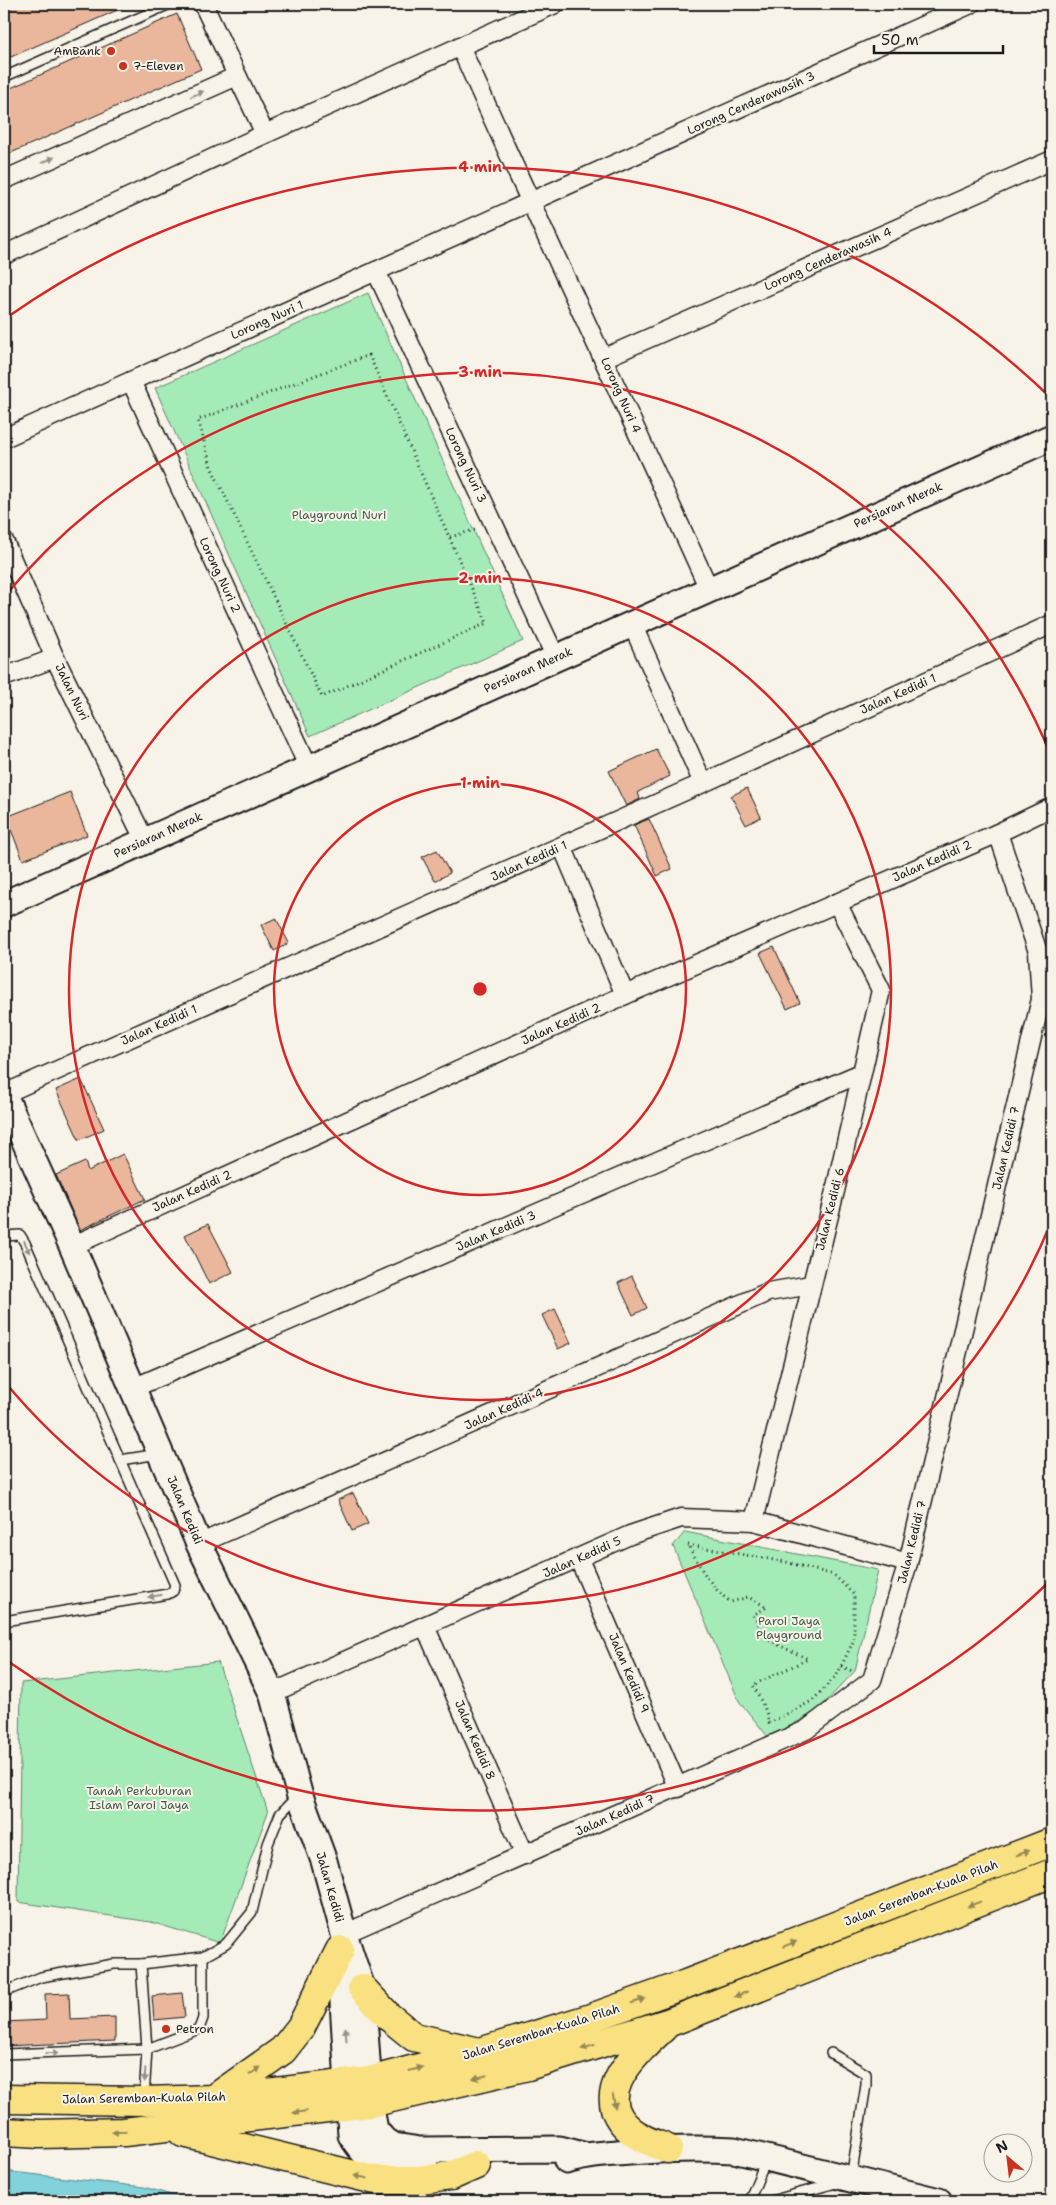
<svg xmlns="http://www.w3.org/2000/svg" width="1056" height="2205" viewBox="0 0 1056 2205" font-family="'Shantell Sans',sans-serif">
<rect width="100%" height="100%" fill="#f7f3e8"/>
<filter id="ink" filterUnits="userSpaceOnUse"><feTurbulence type="fractalNoise" baseFrequency=".02" numOctaves="2"/><feDisplacementMap in="SourceGraphic" scale="10" xChannelSelector="R" yChannelSelector="G"/><feConvolveMatrix kernelMatrix="1 2 1 2 8 2 1 2 1" color-interpolation-filters="sRGB"/></filter>
<g filter="url(#ink)">
<g fill="#a5ebb8" stroke="#60846a">
<path d="M368 293 523 641 310 736 155 388Z"/>
<path d="M685 1532 878 1570 855 1671 818 1710 769 1738 739 1701 673 1546Z"/>
<path d="M218 1662 268 1812 220 1943 151 1922 18 1902 21 1683Z"/>
</g>
<path fill="#81d2da" stroke="#59898e" d="M4 2171 144 2187 192 2201H4Z"/>
<g fill="#eab79c" stroke="#1c1c1c">
<path d="M4 4H131L4 60Z"/>
<path d="M177 14 201 69 4 156V91Z"/>
<path d="M656 749 670 776 638 792 640 799 626 806 609 771Z"/>
<path d="M747 788 761 817 746 825 731 796Z"/>
<path d="M70 792 87 835 23 860 6 817Z"/>
<path d="M649 819 672 869 657 876 634 825Z"/>
<path d="M437 850 450 873 435 881 422 857Z"/>
<path d="M276 918 289 943 274 951 261 925Z"/>
<path d="M774 947 800 1003 787 1009 760 953Z"/>
<path d="M81 1079 104 1129 79 1140 56 1090Z"/>
<path d="M123 1154 145 1199 80 1230 56 1175 85 1162 88 1171Z"/>
<path d="M208 1224 233 1272 209 1284 185 1235Z"/>
<path d="M632 1276 647 1308 633 1315 618 1283Z"/>
<path d="M555 1309 571 1343 558 1349 542 1315Z"/>
<path d="M353 1493 368 1524 352 1531 338 1500Z"/>
<path d="M69 1993 70 2019 115 2017V2041L4 2046V2022L46 2020 45 1994Z"/>
<path d="M182 1993 185 2017 154 2020 152 1996Z"/>
</g>
<g fill="none" stroke-linecap="round" stroke-linejoin="round">
<g stroke="#1c1c1c" stroke-width="12">
<g id="lane">
<path d="M4 77 170 4"/>
<path d="M4 1236 20 1235 25 1243 175 1585 173 1591 168 1594 4 1621"/>
<path d="M120 1460 159 1454"/>
<path d="M4 1707 6 1732 4 1759"/>
<path d="M141 1964 147 2049 144 2098"/>
<path d="M4 1992 41 1977 114 1964H141L203 1957 226 1944 252 1912 268 1844 280 1814 298 1795"/>
<path d="M831 2053 866 2074V2085L851 2178"/>
<path d="M4 2054 147 2049 199 2029 203 2018V1957"/>
<path d="M752 2201 751 2196 766 2160"/>
<path d="M771 2201 836 2183"/>
</g>
</g>
<g stroke="#1c1c1c" stroke-width="21">
<g id="street">
<path d="M203 4 265 134"/>
<path d="M460 46C541 228 627 408 709 589"/>
<path d="M4 180 237 76"/>
<path d="M4 255 265 134 555 4"/>
<path d="M376 271 556 658"/>
<path d="M604 358 1052 160"/>
<path d="M131 381 309 768"/>
<path d="M4 438 971 4"/>
<path d="M4 541 55 658 145 841"/>
<path d="M632 624 703 783"/>
<path d="M4 677 55 658"/>
<path d="M562 846 625 995"/>
<path d="M4 1094 703 783 1052 624"/>
<path d="M72 1246 625 995 998 833 1052 807"/>
<path d="M131 1389 861 1073"/>
<path d="M754 1521 835 1191 881 990 837 903"/>
<path d="M199 1544 768 1292 811 1285"/>
<path d="M579 1559 678 1788"/>
<path d="M425 1626 525 1855"/>
<path d="M272 1693 630 1535 681 1518 754 1521 908 1563"/>
<path d="M344 1934 806 1730 872 1680 908 1563 1041 999 1038 952 998 833"/>
</g>
</g>
<g stroke="#1c1c1c" stroke-width="29">
<g id="secondary">
<path d="M4 904 1052 437"/>
<path d="M4 1095 72 1246 199 1544 272 1693 299 1793 324 1861 344 1934 362 1988 370 2103 375 2130 383 2139 394 2146 420 2150 560 2149 583 2155"/>
<path d="M340 1951 351 2135C372 2170 388 2167 425 2166"/>
<path d="M567 2161C588 2154 608 2154 629 2152 664 2149 698 2148 734 2150L939 2201"/>
</g>
</g>
<g stroke="#1c1c1c" stroke-width="31">
<g id="highway">
<path d="M362 1988 388 2016 414 2037 475 2051"/>
<path d="M663 2028C630 2058 584 2102 640 2137 648 2142 659 2145 668 2149"/>
<path d="M218 2096 283 2050 301 2027 340 1950"/>
<path d="M4 2099 144 2101 215 2099 369 2081 480 2052 588 2019 686 1984 1052 1842"/>
<path d="M4 2132 40 2134 124 2132 370 2103 528 2066 670 2022 1052 1873"/>
<path d="M183 2133 375 2180H420L451 2176 476 2165"/>
</g>
</g>
<g stroke="#1c1c1c" stroke-width="3" stroke-dasharray="1 4" stroke-linecap="butt">
<path d="M369 355 487 623 322 697 211 467 198 420Z"/>
<path d="M450 537 478 529"/>
<path d="M688 1545 786 1562 834 1575 854 1595V1640L837 1675 812 1701 769 1723 766 1711 753 1685 808 1659 768 1640 753 1615 767 1607 748 1597 731 1602C711 1589 700 1566 688 1545Z"/>
<path d="M841 1666 854 1672"/>
</g>
<use href="#lane" stroke="#f7f3e8" stroke-width="9"/>
<use href="#street" stroke="#f7f3e8" stroke-width="18"/>
<use href="#secondary" stroke="#f7f3e8" stroke-width="25"/>
<use href="#highway" stroke="#f9e181" stroke-width="28"/>
</g>
<defs><path id="oneway-solid" d="M-6-.8H1V-3.2L6.5 0L1 3.2V.8H-6Z" transform="scale(1.25)"/></defs>
<g fill="#94928c">
<use href="#oneway-solid" transform="translate(197 94) rotate(-24)"/>
<use href="#oneway-solid" transform="translate(48 160) rotate(-24)"/>
<use href="#oneway-solid" transform="translate(27 1247) rotate(65)"/>
<use href="#oneway-solid" transform="translate(155 1596) rotate(170)"/>
<use href="#oneway-solid" transform="translate(346 2034) rotate(-94)"/>
<use href="#oneway-solid" transform="translate(52 2053) rotate(-2)"/>
<use href="#oneway-solid" transform="translate(145 2075) rotate(93)"/>
</g>
<g fill="#968854">
<use href="#oneway-solid" transform="translate(1023 1853) rotate(-21)"/>
<use href="#oneway-solid" transform="translate(974 1904) rotate(159)"/>
<use href="#oneway-solid" transform="translate(790 1944) rotate(-21)"/>
<use href="#oneway-solid" transform="translate(741 1994) rotate(159)"/>
<use href="#oneway-solid" transform="translate(638 2001) rotate(-19)"/>
<use href="#oneway-solid" transform="translate(588 2047) rotate(163)"/>
<use href="#oneway-solid" transform="translate(416 2069) rotate(-15)"/>
<use href="#oneway-solid" transform="translate(255 2071) rotate(-35)"/>
<use href="#oneway-solid" transform="translate(480 2077) rotate(167)"/>
<use href="#oneway-solid" transform="translate(614 2101) rotate(80)"/>
<use href="#oneway-solid" transform="translate(300 2112) rotate(173)"/>
<use href="#oneway-solid" transform="translate(119 2132) rotate(178)"/>
<use href="#oneway-solid" transform="translate(361 2177) rotate(-169)"/>
</g>
</g>
<g fill="none" stroke="#d62828" stroke-width="2.5">
<circle cx="480" cy="989" r="206"/>
<circle cx="480" cy="989" r="411"/>
<path d="M1052 1220A617 617 0 0 1 4 1381M4 597A617 617 0 0 1 1052 758"/>
<path d="M1051 1580A822 822 0 0 1 9 1662M9 316A822 822 0 0 1 1051 398"/>
</g>
<g fill="#c8321e" stroke="#f7f3e8" stroke-width="2">
<circle cx="111" cy="51" r="5"/>
<circle cx="123" cy="66" r="5"/>
<circle cx="166" cy="2029" r="5"/>
</g>
<g text-anchor="middle" dominant-baseline="central" stroke-width="4" stroke-linejoin="round" paint-order="stroke">
<g font-size="12" fill="#1c1c1c" stroke="#f7f3e8" text-anchor="start">
<text x="101" y="51" text-anchor="end">AmBank</text>
<text x="133" y="66">7-Eleven</text>
<text x="176" y="2029">Petron</text>
</g>
<g font-size="12" fill="#1c1c1c" stroke="#f7f3e8">
<text transform="translate(751 103) rotate(-24)">Lorong Cenderawasih 3</text>
<text transform="translate(828 259) rotate(-24)">Lorong Cenderawasih 4</text>
<text transform="translate(267 320) rotate(-24)">Lorong Nuri 1</text>
<text transform="translate(621 395) rotate(66)">Lorong Nuri 4</text>
<text transform="translate(466 465) rotate(65)">Lorong Nuri 3</text>
<text transform="translate(898 505) rotate(-24)">Persiaran Merak</text>
<text transform="translate(220 575) rotate(65)">Lorong Nuri 2</text>
<text transform="translate(528 670) rotate(-24)">Persiaran Merak</text>
<text transform="translate(72 692) rotate(64)">Jalan Nuri</text>
<text transform="translate(898 694) rotate(-24)">Jalan Kedidi 1</text>
<text transform="translate(158 835) rotate(-24)">Persiaran Merak</text>
<text transform="translate(529 861) rotate(-24)">Jalan Kedidi 1</text>
<text transform="translate(932 861) rotate(-24)">Jalan Kedidi 2</text>
<text transform="translate(561 1024) rotate(-24)">Jalan Kedidi 2</text>
<text transform="translate(159 1025) rotate(-24)">Jalan Kedidi 1</text>
<text transform="translate(1006 1148) rotate(-77)">Jalan Kedidi 7</text>
<text transform="translate(192 1191) rotate(-24)">Jalan Kedidi 2</text>
<text transform="translate(830 1209) rotate(-76)">Jalan Kedidi 6</text>
<text transform="translate(496 1231) rotate(-23)">Jalan Kedidi 3</text>
<text transform="translate(504 1409) rotate(-24)">Jalan Kedidi 4</text>
<text transform="translate(185 1510) rotate(67)">Jalan Kedidi</text>
<text transform="translate(912 1542) rotate(-76)">Jalan Kedidi 7</text>
<text transform="translate(582 1557) rotate(-24)">Jalan Kedidi 5</text>
<text transform="translate(629 1673) rotate(67)">Jalan Kedidi 9</text>
<text transform="translate(475 1740) rotate(67)">Jalan Kedidi 8</text>
<text transform="translate(615 1815) rotate(-24)">Jalan Kedidi 7</text>
<text transform="translate(330 1887) rotate(74)">Jalan Kedidi</text>
<text transform="translate(921 1893) rotate(-21)">Jalan Seremban-Kuala Pilah</text>
<text transform="translate(541 2032) rotate(-17)">Jalan Seremban-Kuala Pilah</text>
<text transform="translate(144 2098) rotate(-1)">Jalan Seremban-Kuala Pilah</text>
</g>
<g font-size="12" fill="#455a4b" stroke="#f7f3e8">
<text x="339" y="515">Playground Nuri</text>
<text x="789" y="1621">Paroi Jaya<tspan x="789" dy="14">Playground</tspan></text>
<text x="139" y="1791">Tanah Perkuburan<tspan x="139" dy="14">Islam Paroi Jaya</tspan></text>
</g>
</g>
<circle cx="480" cy="989" r="8" fill="#d62828" stroke="#f7f3e8" stroke-width="2.5"/>
<g font-size="15" text-anchor="middle" font-weight="bold" fill="#d62828" stroke="#f7f3e8" stroke-width="4" stroke-linejoin="round" paint-order="stroke">
<text x="480" y="172">4 min</text>
<text x="480" y="377">3 min</text>
<text x="480" y="583">2 min</text>
<text x="480" y="788">1 min</text>
</g>
<rect width="1056" height="2205" fill="none" stroke="#f7f3e8" stroke-width="20"/>
<rect x="10" y="10" width="1036" height="2185" fill="none" stroke="#1c1c1c" stroke-width="2" filter="url(#ink)"/>
<g transform="translate(1008 2158) rotate(332)"><circle r="24" fill="#f7f3e8" stroke="#9f9d96"/>
<path d="M0-4L9 19L0 12L-9 19Z" fill="#c8321e"/>
<text y="-8" font-size="14" font-weight="bold" text-anchor="middle" fill="#1c1c1c">N</text>
</g>
<path d="M874 45v8h129v-8" fill="none" stroke="#1c1c1c" stroke-width="2.5"/>
<text x="881" y="45" font-size="15" fill="#1c1c1c" stroke="#f7f3e8" stroke-width="4" paint-order="stroke">50 m</text>
</svg>
